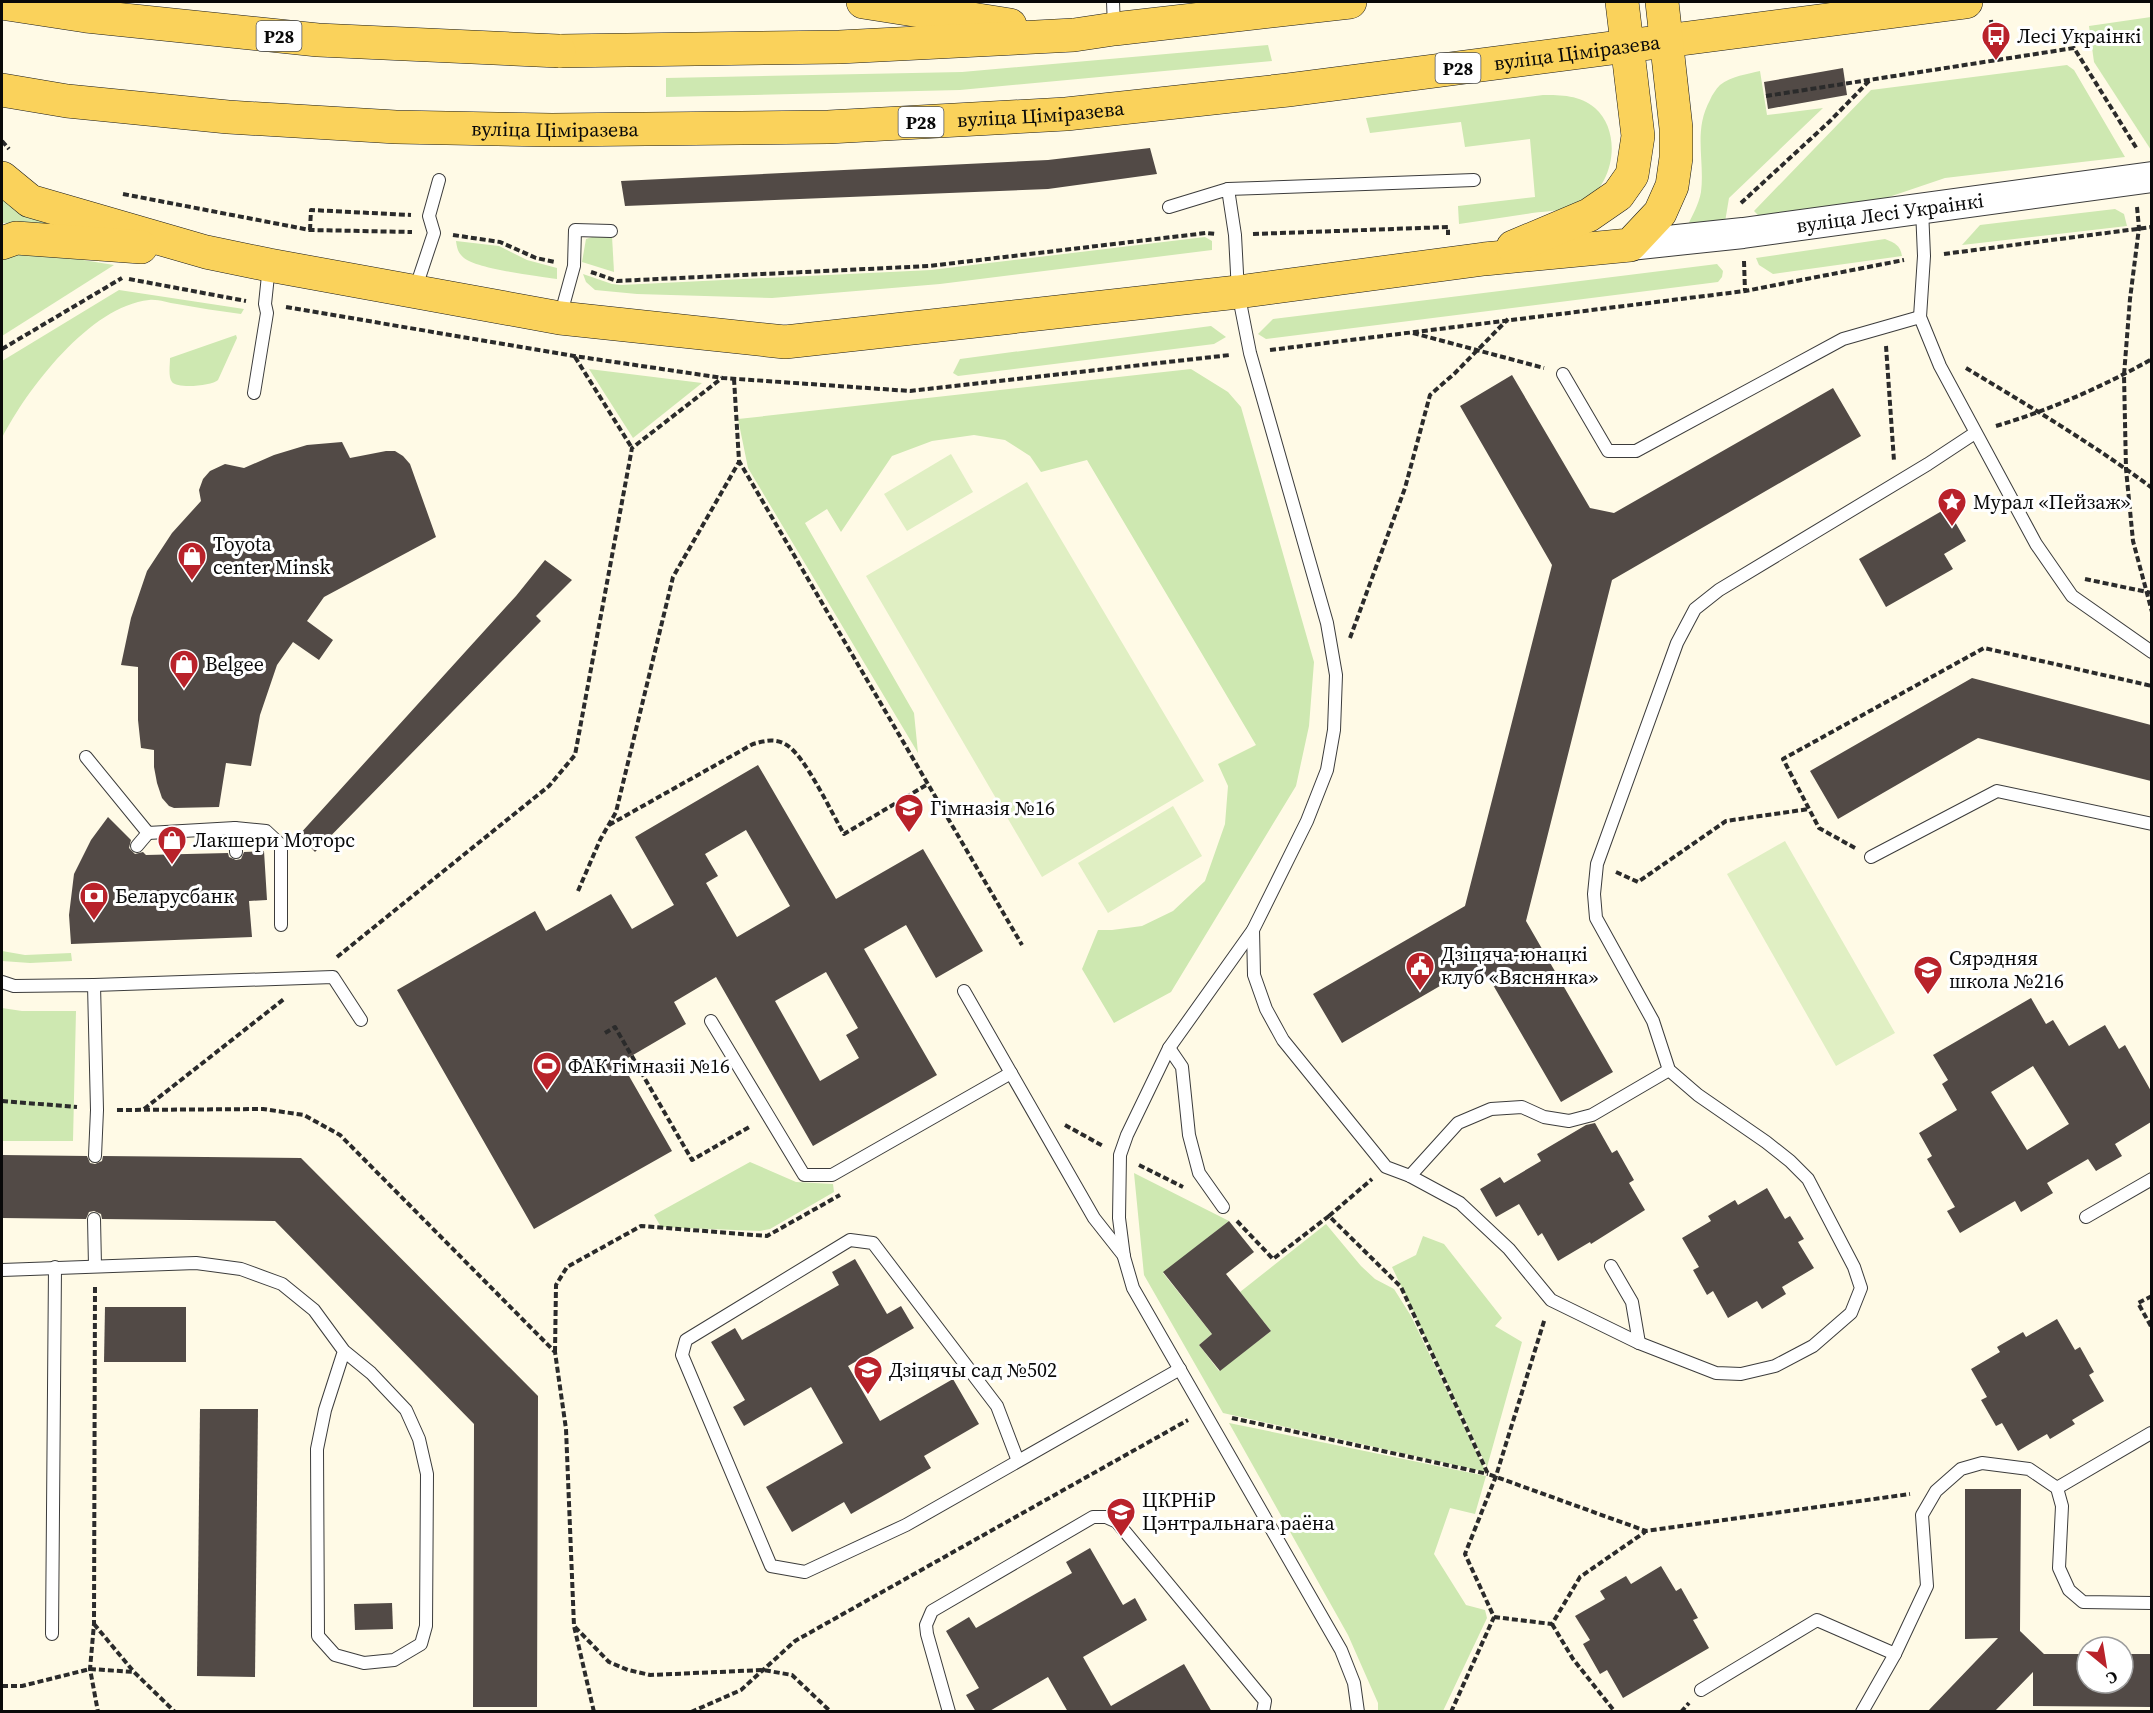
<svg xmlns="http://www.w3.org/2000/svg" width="2153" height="1713" viewBox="0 0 2153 1713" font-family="'Source Serif 4',serif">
<rect width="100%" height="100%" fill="#fffae6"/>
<g fill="#cee8b1">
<path d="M2151 17H2152L2151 150 2094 62 2089 26Z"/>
<path d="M1268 45 1272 61 960 90 666 97V78L962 72Z"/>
<path d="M2067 65 2074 70 2125 157 1945 178 1880 200 1761 218 1754 211 1871 90Z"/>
<path d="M1760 71 1767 115 1823 108 1729 198 1725 222 1687 227C1692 216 1699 204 1701 192 1705 160 1693 131 1710 100 1712 95 1716 89 1720 85 1731 76 1748 74 1760 71Z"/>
<path d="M1543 95C1561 95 1580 95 1595 108 1623 133 1614 186 1582 203 1567 211 1548 211 1532 213 1508 217 1484 220 1459 224L1458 206 1535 197 1530 139 1465 147 1461 122 1370 133 1366 118Z"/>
<path d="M2 194 59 225 2 223Z"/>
<path d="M2115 209 2124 214 2127 226 1962 245 1980 225Z"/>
<path d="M595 236H612L614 272 582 262 586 239Z"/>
<path d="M1205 237 1212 241V250L940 284 772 298 637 294 595 290 586 282 583 274 612 284 621 285 931 270Z"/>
<path d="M1885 239C1895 243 1900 245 1902 256L1773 274 1759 265 1756 258Z"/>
<path d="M456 241 499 246 527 260 557 268V279C538 276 477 269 464 258 458 253 457 248 456 241Z"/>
<path d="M15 249 114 265 2 336V252Z"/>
<path d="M1717 264 1723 271 1722 277 1718 282 1266 339 1258 334 1273 319Z"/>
<path d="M119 290 244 309 241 314C220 311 198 308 177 304 168 303 158 299 149 300 90 306 27 389 2 438V361Z"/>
<path d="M1211 326 1226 337 1214 344 958 376 953 373 960 359Z"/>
<path d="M236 335 237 338 218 380C212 386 177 389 172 382 168 377 170 365 170 358Z"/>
<path d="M589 369 702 383 633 438Z"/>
<path d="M1191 369 1228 392 1241 407 1314 662 1309 726 1296 786 1171 992 1114 1023 1082 969 1098 930H1112L1142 926 1173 911 1205 881 1225 824 1228 786 1218 764 1256 745 1087 460 1041 472 1030 456 1005 440 974 435 932 441 892 456 841 532 827 509 805 523 914 713 918 753 748 468 738 419Z"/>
<path d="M2 951 25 955 71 953 72 961 30 963 2 961Z"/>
<path d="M2 1008 22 1011H76L73 1141H2Z"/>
<path d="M750 1162 796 1182 833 1184 834 1192 770 1229 760 1231 661 1227 654 1215Z"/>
<path d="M1134 1173 1229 1221 1163 1273 1212 1334 1199 1345 1219 1371 1271 1331 1240 1292 1326 1224 1361 1266 1375 1279 1394 1289 1411 1316 1486 1472 1223 1413 1144 1275Z"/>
<path d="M1423 1236 1444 1244 1502 1318 1495 1326 1522 1342 1487 1467 1392 1267 1416 1255Z"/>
<path d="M1229 1423 1486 1476 1475 1514 1450 1508 1434 1554 1466 1605 1485 1610 1487 1618 1443 1711H1378V1703L1348 1635Z"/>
</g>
<g fill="#e0efc3">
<path d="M951 454 973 492 907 531 884 494Z"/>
<path d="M1027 482 1204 781 1042 877 866 576Z"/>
<path d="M1173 806 1202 856 1108 913 1078 863Z"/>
<path d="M1785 841 1895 1033 1836 1066 1727 874Z"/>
</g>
<g fill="#524a46" fill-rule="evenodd">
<path d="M1843 68 1847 95 1768 109 1764 82Z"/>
<path d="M1150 148 1157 174 1048 189 625 206 621 181 1048 160Z"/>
<path d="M1512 375 1590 508 1614 513 1833 388 1861 436 1612 580 1526 921 1613 1072 1561 1102 1489 978 1464 972 1342 1043 1313 994 1465 906 1552 565 1460 406Z"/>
<path d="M342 442 350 458 386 451H395L403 456 410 464 436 537 324 597 307 621 333 640 319 660 293 642 277 665 260 715 251 766 226 763 219 807 174 808 169 806 162 798 157 783 154 767V750L141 748 138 720V667L121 665 131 618 147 571 172 533 201 501 199 490 203 479 210 471 225 464 244 468 274 455 307 445Z"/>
<path d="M1947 508 1966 541 1944 554 1953 569 1886 607 1859 559Z"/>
<path d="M545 560 572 580 536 616 541 621 315 852 299 835 516 596Z"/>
<path d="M1972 678 2151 725V781L1978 738 1838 819 1810 771Z"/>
<path d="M758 765 836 899 923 849 983 951 936 978 906 925 864 949 937 1075 813 1146 716 977 674 1002 686 1024 621 1062 672 1151 534 1229 397 990 535 911 546 931 611 894 632 929 674 905 635 837ZM746 830 790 906 737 937 706 883 718 876 705 854ZM826 972 858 1028 846 1035 859 1058 820 1081 775 1001Z"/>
<path d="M108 817 131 840 129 848 135 854 143 852 146 855 228 853 229 857 236 860 241 859 244 852 264 851 267 900 249 901 252 937 71 944 69 915 74 874 91 840Z"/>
<path d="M2031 998 2046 1024 2053 1020 2069 1046 2105 1025 2119 1049 2125 1045 2151 1091V1122L2115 1144 2122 1156 2096 1171 2088 1159 2047 1183 2053 1193 2021 1212 2015 1201 1960 1233 1947 1211 1955 1207 1927 1159 1932 1156 1919 1133 1957 1110 1942 1084 1948 1080 1933 1055ZM2033 1066 2069 1124 2027 1150 1991 1092Z"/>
<path d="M1595 1123 1612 1153 1617 1150 1634 1180 1629 1183 1645 1210 1591 1244 1590 1242 1558 1261 1542 1233 1538 1236 1519 1204 1496 1217 1480 1189 1500 1177 1504 1183 1541 1161 1537 1154 1586 1125Z"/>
<path d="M2 1155 87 1156 90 1163 95 1164 102 1161 103 1156 301 1158 538 1396 537 1707H473L474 1424 275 1221 102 1219 101 1214 94 1211 89 1212 86 1219 2 1218Z"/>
<path d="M1767 1188 1785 1219 1790 1216 1804 1239 1798 1242 1814 1268 1782 1287 1786 1294 1762 1309 1757 1301 1728 1318 1713 1291 1707 1295 1693 1270 1699 1267 1682 1238 1711 1221 1708 1216 1735 1200 1738 1205Z"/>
<path d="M1229 1221 1254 1252 1226 1274 1271 1331 1220 1371 1199 1345 1212 1334 1163 1272Z"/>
<path d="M855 1259 887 1314 901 1306 914 1328 848 1366 880 1421 953 1379 979 1424 924 1456 931 1468 881 1497 851 1514 844 1502 792 1532 766 1487 843 1443 811 1387 744 1426 733 1407 745 1400 711 1342 735 1328 742 1340 839 1285 832 1272Z"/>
<path d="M105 1307H186V1362H104Z"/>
<path d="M2057 1319 2075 1350 2080 1347 2094 1372 2089 1375 2104 1401 2072 1420 2075 1424 2050 1439 2047 1434 2018 1451 2002 1423 1996 1426 1981 1400 1987 1397 1971 1369 2000 1352 1997 1347 2023 1332 2026 1337Z"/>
<path d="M200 1409H258L255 1677 197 1676Z"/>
<path d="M1965 1489H2021L2020 1631 2044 1654H2087V1683H2123V1654H2151V1707L2033 1706V1672L1994 1712H1927L1998 1638 1965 1639Z"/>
<path d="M1090 1548 1123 1605 1135 1598 1147 1620 1083 1657 1111 1706 1184 1664 1212 1712H1068L1048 1677 988 1712H976L966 1695 979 1688 946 1631 969 1617 976 1628 1072 1573 1066 1562Z"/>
<path d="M1661 1566 1676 1591 1681 1588 1698 1618 1693 1620 1709 1648 1623 1698 1607 1670 1600 1674 1583 1644 1590 1640 1575 1616 1605 1599 1600 1591 1626 1576 1631 1584Z"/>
<path d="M392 1603 393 1629 355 1630 354 1604Z"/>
</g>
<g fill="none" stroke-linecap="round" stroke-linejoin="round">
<g stroke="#3c3c3c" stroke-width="14">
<g id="service">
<path d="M1113 2 1114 27"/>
<path d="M1228 189 1474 180"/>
<path d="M1169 207 1228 189 1235 235 1238 292 1250 353 1327 623 1336 675 1334 730 1327 770 1307 821 1253 930 1169 1048 1127 1135 1120 1155 1119 1218 1124 1257 1133 1288 1341 1650 1354 1683 1358 1712"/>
<path d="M1922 209 1924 256 1920 317 1940 366 2036 544 2072 596 2152 652"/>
<path d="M415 290 434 233 429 216 439 180"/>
<path d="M560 317 574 266 575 230 611 231"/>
<path d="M1563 374 1608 451H1636L1843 339 1920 317"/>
<path d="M254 393 267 313 265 304 269 266"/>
<path d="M86 757 148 833 235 828 236 852"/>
<path d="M235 828 266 831 281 845V925"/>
<path d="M137 846 148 833"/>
<path d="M1871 857 1997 791 2152 824"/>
<path d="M1253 930 1254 975 1266 1009 1283 1040 1386 1167 1410 1176 1460 1203 1509 1249 1551 1300 1639 1343 1716 1373 1741 1374 1775 1366 1813 1346 1851 1313 1861 1288 1854 1267 1808 1179 1790 1161 1766 1142 1698 1095 1669 1070 1653 1021 1596 918 1594 894 1597 864 1677 643 1695 609 1719 590 1928 464 1975 433"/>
<path d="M2 982 14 986 94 985 97 1110 95 1156"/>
<path d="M94 985 333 977 361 1020"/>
<path d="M964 991 1094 1218 1124 1256"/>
<path d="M711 1021 804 1175H832L1011 1073"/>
<path d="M1169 1048 1182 1067 1189 1135 1199 1173 1223 1207"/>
<path d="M1410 1176 1458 1123 1491 1109 1522 1107 1544 1117 1569 1121 1592 1115 1669 1070"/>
<path d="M2086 1217 2152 1179"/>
<path d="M94 1219 95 1266"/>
<path d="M1611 1266 1632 1302 1639 1343"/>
<path d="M2 1270 196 1263 241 1269 282 1284 314 1310 344 1351 371 1373 406 1410 419 1439 427 1474 426 1626 421 1644 394 1660 364 1663 335 1655 318 1636 317 1449 325 1410 344 1351"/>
<path d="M1018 1461 997 1406 873 1243 850 1240 686 1340 682 1355 771 1566 805 1572 906 1525 1180 1369"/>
<path d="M2057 1488 2151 1433"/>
<path d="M52 1634 55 1267"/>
<path d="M1701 1690 1817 1620 1895 1654"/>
<path d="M949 1712 927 1634 926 1625 932 1611 1093 1517H1106L1117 1522 1265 1701 1263 1712"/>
<path d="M1862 1712 1895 1654 1927 1586 1922 1515 1936 1491 1961 1469 1982 1463 2029 1469 2057 1488 2062 1506 2059 1568 2069 1590 2083 1602 2152 1603"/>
</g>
</g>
<g stroke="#3c3c3c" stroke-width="32">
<g id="tertiary">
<path id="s1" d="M1630 245 1743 233 2152 177"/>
</g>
</g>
<g stroke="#1a1a1a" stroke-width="34">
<g id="primary">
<path d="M863 2 1010 25"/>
<path d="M559 51 839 47 1074 35 1114 29 1350 2"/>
<path id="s2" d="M2 90 67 101 228 117 396 127 552 130 828 127 1066 114 1288 90 1966 2"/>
<path d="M2 178 30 201 206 252 269 265 560 318 785 342 1238 292 1484 259 1630 245 1660 213 1672 186 1676 158V128L1662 2"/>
<path d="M2 243 16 238 141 247"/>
<path d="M1513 247 1589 215 1618 195 1632 175 1638 136 1622 2"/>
</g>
</g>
<g stroke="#2b2b2b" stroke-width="4" stroke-dasharray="6 3" stroke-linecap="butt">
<path d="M1991 20 1996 61"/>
<path d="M1766 96 2074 48 2137 149"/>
<path d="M2 141 9 149"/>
<path d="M123 194 310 230 412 232"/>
<path d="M1741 203 1829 122 1870 80"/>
<path d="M2137 207 2139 228 2130 299 2124 375 2126 469 2133 541 2152 612"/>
<path d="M310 230 311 210 411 215"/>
<path d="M1253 234 1448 227V235"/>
<path d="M453 235 500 242 536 258 555 262"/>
<path d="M1944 254 2152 227"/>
<path d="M1744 261 1745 291"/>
<path d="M591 272 617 281 929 266 1206 233 1216 234"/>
<path d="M129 279 246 301"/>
<path d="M286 307 574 356 723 378 910 391 1230 355"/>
<path d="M1413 333 1544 368"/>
<path d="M1886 346 1894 461"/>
<path d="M2 349 122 278"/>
<path d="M1270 350 1745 291 1904 260"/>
<path d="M575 357 632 448"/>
<path d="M1966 368C2029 406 2093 444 2152 488"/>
<path d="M734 379 739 461 1022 945"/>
<path d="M1996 426C2050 410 2102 387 2152 359"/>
<path d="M2085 579 2152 593"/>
<path d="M1350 638 1405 488 1430 395 1455 373 1508 319"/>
<path d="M609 825 753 744C764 741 774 738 785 744 804 753 832 814 844 834L928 784"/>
<path d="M1855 848 1819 828 1783 759 1984 648 2152 686"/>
<path d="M1616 872 1638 882 1726 821 1809 809"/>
<path d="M578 891 600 840 616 812 673 577 739 462"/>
<path d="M337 957 549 786 575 755 632 448 722 378"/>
<path d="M605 1033 615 1027 692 1160 751 1126"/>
<path d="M2 1101 77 1107"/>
<path d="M144 1109 284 999"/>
<path d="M117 1110 263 1109 304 1115 340 1135 555 1352 566 1429 574 1626 594 1712"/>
<path d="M1065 1125 1103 1146"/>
<path d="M1139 1165 1183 1187"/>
<path d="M1329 1216 1372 1179"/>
<path d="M1237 1221 1273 1259 1329 1216 1401 1287 1488 1474 1646 1531 1910 1494"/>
<path d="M95 1287 94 1624 90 1669 98 1712"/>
<path d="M2152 1296 2138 1303 2152 1328"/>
<path d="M555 1352 556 1285 567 1267 641 1226 767 1236 840 1195"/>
<path d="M1232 1418 1488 1474"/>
<path d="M1494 1617 1552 1624 1580 1577 1645 1532"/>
<path d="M94 1624 134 1672 175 1712"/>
<path d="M1552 1624 1573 1659 1615 1712"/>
<path d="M575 1627 609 1662 628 1670 650 1675 763 1670 792 1675 831 1712"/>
<path d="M2 1686H22L90 1669 134 1672"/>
<path d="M691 1712 741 1690 795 1641 1188 1420"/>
<path d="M1451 1712 1494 1617 1465 1554 1496 1476 1545 1318"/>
<path d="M1681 1712 1689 1703"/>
</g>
<use href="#service" stroke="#fff" stroke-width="12"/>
<use href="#tertiary" stroke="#fff" stroke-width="30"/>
<use href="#primary" stroke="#fad25b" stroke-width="33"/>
<g stroke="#1a1a1a" stroke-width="34" stroke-linecap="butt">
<path id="primary-bridge" d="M2 3 86 16 318 40 559 51"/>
</g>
<use href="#primary-bridge" stroke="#fad25b" stroke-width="33"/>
</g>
<defs>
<g id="bus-pin" transform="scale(1.5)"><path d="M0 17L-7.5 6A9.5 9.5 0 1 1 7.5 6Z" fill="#b9222a" stroke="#fff"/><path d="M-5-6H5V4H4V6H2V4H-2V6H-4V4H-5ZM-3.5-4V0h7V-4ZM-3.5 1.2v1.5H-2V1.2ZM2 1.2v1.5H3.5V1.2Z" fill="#fff"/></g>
<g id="sight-pin" transform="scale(1.5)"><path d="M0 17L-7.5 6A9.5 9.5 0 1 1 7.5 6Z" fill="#b9222a" stroke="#fff"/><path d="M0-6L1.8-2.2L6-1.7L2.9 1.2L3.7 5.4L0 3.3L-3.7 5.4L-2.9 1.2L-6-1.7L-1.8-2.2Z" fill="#fff"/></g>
<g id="shop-pin" transform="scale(1.5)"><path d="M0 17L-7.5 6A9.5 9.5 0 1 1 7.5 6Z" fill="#b9222a" stroke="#fff"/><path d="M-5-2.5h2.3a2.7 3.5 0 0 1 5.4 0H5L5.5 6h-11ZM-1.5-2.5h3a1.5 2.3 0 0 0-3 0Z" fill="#fff"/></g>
<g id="school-pin" transform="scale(1.5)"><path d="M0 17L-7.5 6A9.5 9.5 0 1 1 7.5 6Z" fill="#b9222a" stroke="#fff"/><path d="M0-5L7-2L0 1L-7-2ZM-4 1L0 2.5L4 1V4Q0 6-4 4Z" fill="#fff"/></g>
<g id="bank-pin" transform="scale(1.5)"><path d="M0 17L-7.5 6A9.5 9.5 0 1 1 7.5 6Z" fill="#b9222a" stroke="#fff"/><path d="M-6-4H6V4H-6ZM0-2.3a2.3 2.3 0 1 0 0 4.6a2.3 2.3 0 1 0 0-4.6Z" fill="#fff"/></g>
<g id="civic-pin" transform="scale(1.5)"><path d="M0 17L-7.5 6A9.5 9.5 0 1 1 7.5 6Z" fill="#b9222a" stroke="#fff"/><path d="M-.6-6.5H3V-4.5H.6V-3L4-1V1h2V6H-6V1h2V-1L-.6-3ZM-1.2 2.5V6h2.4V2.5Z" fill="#fff"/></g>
<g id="stadium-pin" transform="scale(1.5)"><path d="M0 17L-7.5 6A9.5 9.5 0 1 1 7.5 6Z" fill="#b9222a" stroke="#fff"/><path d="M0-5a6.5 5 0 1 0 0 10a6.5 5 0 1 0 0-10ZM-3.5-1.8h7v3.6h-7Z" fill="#fff"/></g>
</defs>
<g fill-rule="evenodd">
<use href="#bus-pin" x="1996" y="36"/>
<use href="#sight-pin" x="1952" y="502"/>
<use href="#shop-pin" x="192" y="556"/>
<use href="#shop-pin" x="184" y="664"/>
<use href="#school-pin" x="909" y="808"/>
<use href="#shop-pin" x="172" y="840"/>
<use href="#bank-pin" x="94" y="896"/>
<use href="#civic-pin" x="1420" y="966"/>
<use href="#school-pin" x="1928" y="970"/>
<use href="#stadium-pin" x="547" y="1066"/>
<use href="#school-pin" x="868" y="1370"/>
<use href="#school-pin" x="1121" y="1512"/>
</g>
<g text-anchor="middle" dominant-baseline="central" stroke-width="6" stroke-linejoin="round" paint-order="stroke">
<g fill="#fff" stroke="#535353" stroke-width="1.5">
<rect x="256.5" y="21" width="45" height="30" rx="4.5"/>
<rect x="1435.5" y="53" width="45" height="30" rx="4.5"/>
<rect x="898.5" y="107" width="45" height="30" rx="4.5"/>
</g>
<g font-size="18" font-weight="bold" fill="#090909">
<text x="279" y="36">Р28</text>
<text x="1458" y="68">Р28</text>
<text x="921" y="122">Р28</text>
</g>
<g font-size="20" fill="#090909" stroke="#fff" text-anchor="start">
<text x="2017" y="36">Лесі Украінкі</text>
<text x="1973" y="502">Мурал «Пейзаж»</text>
<text x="213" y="544">Toyota<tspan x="213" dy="23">center Minsk</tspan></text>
<text x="205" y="664">Belgee</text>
<text x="930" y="808">Гімназія №16</text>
<text x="193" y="840">Лакшери Моторс</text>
<text x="115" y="896">Беларусбанк</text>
<text x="1441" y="954">Дзіцяча-юнацкі<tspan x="1441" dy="23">клуб «Вяснянка»</tspan></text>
<text x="1949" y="958">Сярэдняя<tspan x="1949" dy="23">школа №216</tspan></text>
<text x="568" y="1066">ФАК гімназіі №16</text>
<text x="889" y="1370">Дзіцячы сад №502</text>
<text x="1142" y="1500">ЦКРНіР<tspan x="1142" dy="23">Цэнтральнага раёна</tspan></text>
</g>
<g font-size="20" fill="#090909" stroke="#fff">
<text stroke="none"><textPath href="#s2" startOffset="1581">вуліца Ціміразева</textPath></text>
<text stroke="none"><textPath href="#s2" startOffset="1041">вуліца Ціміразева</textPath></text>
<text stroke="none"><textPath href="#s2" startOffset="555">вуліца Ціміразева</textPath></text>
<text stroke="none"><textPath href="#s1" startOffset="262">вуліца Лесі Украінкі</textPath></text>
</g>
</g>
<rect width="2153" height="1713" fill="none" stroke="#090909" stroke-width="6"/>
<g transform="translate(2105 1665) rotate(150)"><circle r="28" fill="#ffffff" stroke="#9d9d9d" stroke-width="1.5"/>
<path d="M0-4.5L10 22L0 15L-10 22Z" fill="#b9222a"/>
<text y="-9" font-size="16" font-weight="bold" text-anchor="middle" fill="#090909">С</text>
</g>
</svg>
